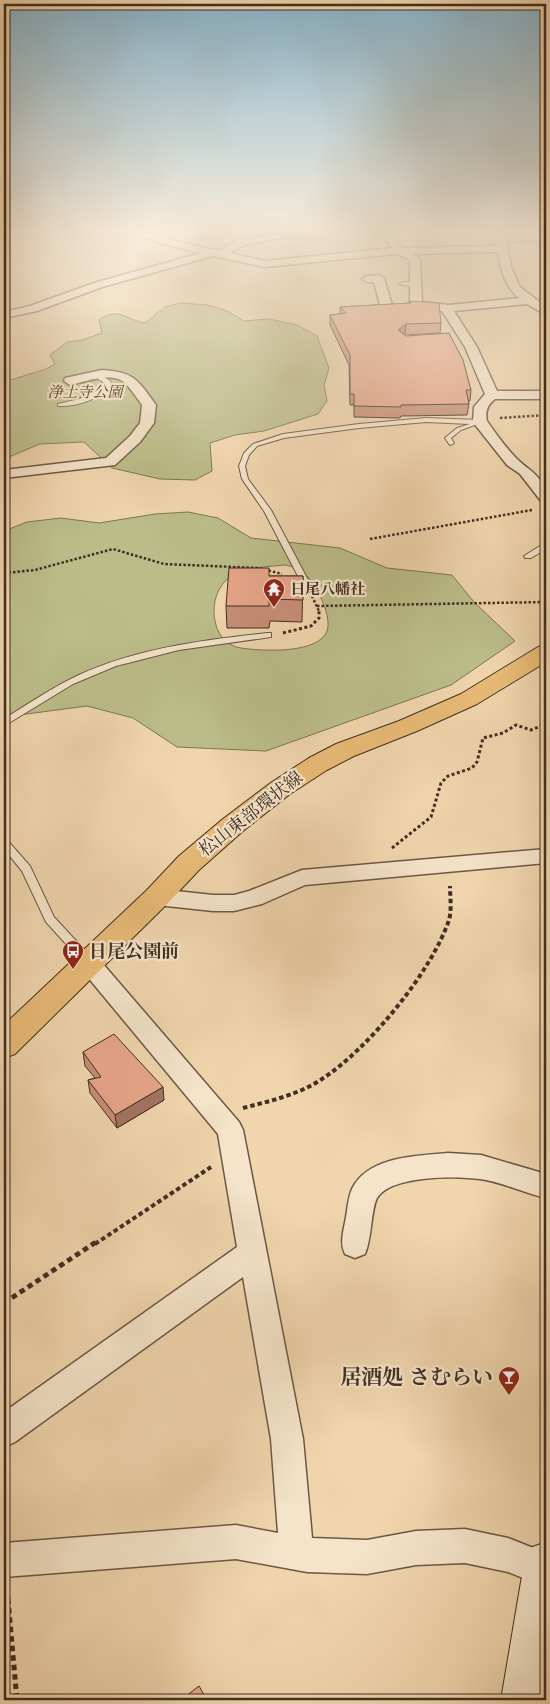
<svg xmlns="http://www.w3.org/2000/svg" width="550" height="1704" viewBox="0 0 550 1704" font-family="Cardo,'Noto Serif JP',serif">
<rect width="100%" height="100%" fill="#f0d5ad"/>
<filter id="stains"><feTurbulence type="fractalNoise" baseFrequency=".004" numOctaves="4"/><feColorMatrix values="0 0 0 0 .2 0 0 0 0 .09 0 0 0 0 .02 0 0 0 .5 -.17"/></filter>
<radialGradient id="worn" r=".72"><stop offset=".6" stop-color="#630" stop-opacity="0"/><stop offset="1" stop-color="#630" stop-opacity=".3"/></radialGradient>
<g fill="#bbbd89" stroke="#7d7656" fill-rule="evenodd">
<path d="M181 303 208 305 227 311 244 321 269 319 297 325 317 336 329 368 324 385 327 401 318 414 264 431 235 435 210 443 212 471 195 480 160 479 112 468 84 442 40 444 4 459V382L46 369 55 364 50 355 67 342 82 340 102 333 99 320C120 306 125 320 145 323L165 307Z"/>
<path d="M188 512 218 518 251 538 340 548 387 568 452 575 474 602 515 641 451 685 266 751 177 747 133 718 87 706 4 717V531L27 522 61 518 99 523 155 514ZM284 565C290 566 297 567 302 571 315 582 336 620 325 635 311 654 261 651 241 648 209 644 206 594 229 578 244 567 266 567 284 565Z"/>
</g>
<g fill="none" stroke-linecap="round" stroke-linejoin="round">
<g stroke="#6b5846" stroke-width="2">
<g id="lane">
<path d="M403 282H415L418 284 415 286 401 285 400 284Z"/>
<path d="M96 373 109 380 113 385 112 386C99 399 76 407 58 406V404C75 400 93 397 107 385L94 376V374Z"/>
<path d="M426 418 480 420 483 422 461 430 451 438 454 443 451 445 449 444 445 438 446 437 457 428 470 424 426 422 359 428 284 438 257 446 249 455 245 466 248 479 271 510 308 580 307 582H301L264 511 242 479 239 466 244 453 253 444 283 434 359 424Z"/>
<path d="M543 544H546V549L531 558H525L524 556Z"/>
<path d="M268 633H271V637L179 650 116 666 73 684 4 726V719C28 704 53 687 79 675 138 648 204 640 268 633Z"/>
<path d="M4 840 8 841 30 866 54 917 93 959 94 962 93 965H85L46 922 22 871 4 849Z"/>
</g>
</g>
<g stroke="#6b5846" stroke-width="3">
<g id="street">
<path d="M132 232H146L170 240 219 251 237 240 285 233V237L244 245 230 253 265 261 392 248 384 238 376 232C392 232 393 235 402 248L497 246 495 232H505L506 236 546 233V239L507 242 511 267 520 287 546 307V315L527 304 454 311 477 347 497 391H546V399H495C487 405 485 412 487 421 496 434 506 448 517 459 533 474 546 477 546 502L541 501 520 474 507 465 473 422 474 407 485 394 465 347 442 311 407 307 405 305 410 302V260L397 254 265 267 213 256 102 287 37 311 4 318V312L30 306 94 283 201 253 163 244ZM498 252C501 270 505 287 519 298L449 305 422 302 420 259 413 254Z"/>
<path d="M379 275 384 278 392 305 390 307 386 308 380 305 374 282H367L362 279 367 276Z"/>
<path d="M102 370C134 372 137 379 156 405L154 423 140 442 115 465 4 478V470L106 458 130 436 140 423 142 405C137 398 131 389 125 383 112 371 85 382 70 385L64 381 65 378Z"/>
<path d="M546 849V863L305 885 262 904 234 911H213L157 905 149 903 146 897 149 891 157 889 213 895H234L249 891 302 870Z"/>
<path d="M89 954 97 957 239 1122 243 1130 303 1439 312 1538 367 1540 416 1531 465 1529 508 1538 546 1553V1587L508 1572 465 1563 416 1565 367 1574 307 1572 236 1559 4 1577V1543L236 1525 278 1533 271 1439 243 1277 15 1442 4 1447V1412L237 1247 218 1134 81 969 77 963 81 957Z"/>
<path d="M448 1153 481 1155 546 1174V1198C524 1193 502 1182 480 1179 455 1176 391 1175 377 1198 371 1209 372 1238 365 1254L355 1258 345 1254C339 1242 344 1230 346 1217 348 1207 348 1196 353 1187 370 1156 417 1156 448 1153Z"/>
</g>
</g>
<g stroke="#3f2f23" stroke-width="2">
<path id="secondary" d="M546 1542V1700H501L524 1564 530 1548Z"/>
</g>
<g stroke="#3f2f23" stroke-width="2">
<path id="primary" d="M546 645V662L477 704 417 731 354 756 327 770 290 794 243 831 199 870 167 904 15 1054 4 1058V1025L147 890 179 856 223 819 272 782 309 758 336 744 399 721 461 694 538 647Z"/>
</g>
<g stroke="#3f2f23" stroke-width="2.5" stroke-dasharray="2.5 2" stroke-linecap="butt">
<path d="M500 418 546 415"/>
<path d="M370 539 532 510"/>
<path d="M4 573 35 570 113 549 164 564 259 568 282 574"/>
<path d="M310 592 319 611"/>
<path d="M317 606 546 602"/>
</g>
<g stroke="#3f2f23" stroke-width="3" stroke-dasharray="3 2.5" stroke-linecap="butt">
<path d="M283 633 311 626 319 618V610"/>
<path d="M392 848 431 817 441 783 448 776 472 768 477 762 483 738 503 733 516 725 531 730 546 724"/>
</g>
<g stroke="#3f2f23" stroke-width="4" stroke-dasharray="4.5 3" stroke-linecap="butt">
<path d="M243 1108C270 1101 298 1095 322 1079 368 1049 431 973 449 920 452 909 450 897 450 886"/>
<path d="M95 1244 211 1167"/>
</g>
<g stroke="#3f2f23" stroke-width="5" stroke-dasharray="5.5 4" stroke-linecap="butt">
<path d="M4 1303 96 1242"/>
<path d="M7 1589 17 1700"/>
</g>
<use href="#lane" fill="#f5e4ca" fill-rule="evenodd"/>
<use href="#street" fill="#f5e4ca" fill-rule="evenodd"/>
<use href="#secondary" fill="#f5e4ca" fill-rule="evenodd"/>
<use href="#primary" fill="#e8ba76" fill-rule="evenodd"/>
</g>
<g fill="#c78e77" stroke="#3f2f23">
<path d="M410 301 441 323 440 333 404 335 471 390 470 401H468L469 404 467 415 401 416 400 418 354 417V405H350L349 365 330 325V315L340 314V307L410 303Z"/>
<path d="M269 576H303L302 622 270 621 269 628H227L226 606Z"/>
<path d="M83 1052 164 1100 117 1128 90 1093 88 1080 95 1078 85 1066Z"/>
</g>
<g fill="#a27461" stroke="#3f2f23">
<path d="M406 324 405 334 397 341 398 330Z"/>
<path d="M163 1087 164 1100 117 1128 115 1115Z"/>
</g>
<g fill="#e7a58a" stroke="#3f2f23">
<path d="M410 301 439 303 441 323 406 324 398 330 406 336 449 333 463 360 471 390H466L469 404 401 405V407L354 406V394H350V355L330 315 346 313 340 307 411 303Z"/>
<path d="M229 568H269V576H303V600L269 599V606H226Z"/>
<path d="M114 1034 163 1087 115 1115 88 1080 101 1077 83 1052Z"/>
<path d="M199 1686 207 1700H181Z"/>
</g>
<linearGradient id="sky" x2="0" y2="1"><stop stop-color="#89b6ce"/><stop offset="0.49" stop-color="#f8ecda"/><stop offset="1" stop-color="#f8ecda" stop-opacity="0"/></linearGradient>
<rect width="550" height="470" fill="url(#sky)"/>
<defs>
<g id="temple-pin" transform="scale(1.125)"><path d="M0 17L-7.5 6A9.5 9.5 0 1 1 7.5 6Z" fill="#8f2418" stroke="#f5e4ca"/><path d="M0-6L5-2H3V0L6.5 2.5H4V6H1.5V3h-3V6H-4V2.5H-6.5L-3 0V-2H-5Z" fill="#fff"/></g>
<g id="bus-pin" transform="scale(1.125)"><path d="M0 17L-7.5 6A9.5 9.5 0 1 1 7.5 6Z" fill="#8f2418" stroke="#f5e4ca"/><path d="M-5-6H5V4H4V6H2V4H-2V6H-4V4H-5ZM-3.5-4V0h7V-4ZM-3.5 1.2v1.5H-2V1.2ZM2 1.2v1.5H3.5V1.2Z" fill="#fff"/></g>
<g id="bar-pin" transform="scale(1.125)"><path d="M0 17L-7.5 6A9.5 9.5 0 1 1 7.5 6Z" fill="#8f2418" stroke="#f5e4ca"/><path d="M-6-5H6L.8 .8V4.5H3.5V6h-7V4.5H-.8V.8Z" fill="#fff"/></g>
</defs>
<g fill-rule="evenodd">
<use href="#temple-pin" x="274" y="589"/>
<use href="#bus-pin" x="73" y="951"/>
<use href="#bar-pin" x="509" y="1377"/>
</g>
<g text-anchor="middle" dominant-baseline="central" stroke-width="4.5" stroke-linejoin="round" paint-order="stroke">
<g font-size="15" font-style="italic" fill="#584b37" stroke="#f5e4ca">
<text x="85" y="392">浄土寺公園</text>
</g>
<g font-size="15" font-weight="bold" fill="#3f2f23" stroke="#f5e4ca" text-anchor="start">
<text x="290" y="589">日尾八幡社</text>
</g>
<g font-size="18" fill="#3f2f23" stroke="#f5e4ca">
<text transform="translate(251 814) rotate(-38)">松山東部環状線</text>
</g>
<g font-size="18" font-weight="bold" fill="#3f2f23" stroke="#f5e4ca" text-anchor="start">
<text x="89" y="951">日尾公園前</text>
</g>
<g font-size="21" font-weight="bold" fill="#3f2f23" stroke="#f5e4ca" text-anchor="end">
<text x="493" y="1377">居酒処 さむらい</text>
</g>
</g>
<rect width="550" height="1704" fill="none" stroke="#f0d5ad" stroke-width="20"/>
<rect x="5" y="5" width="540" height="1694" fill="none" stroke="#3f2f23" stroke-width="2.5"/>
<rect x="10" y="10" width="530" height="1684" fill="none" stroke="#3f2f23"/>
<rect width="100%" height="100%" filter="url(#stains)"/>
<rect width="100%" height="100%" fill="url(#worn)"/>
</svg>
